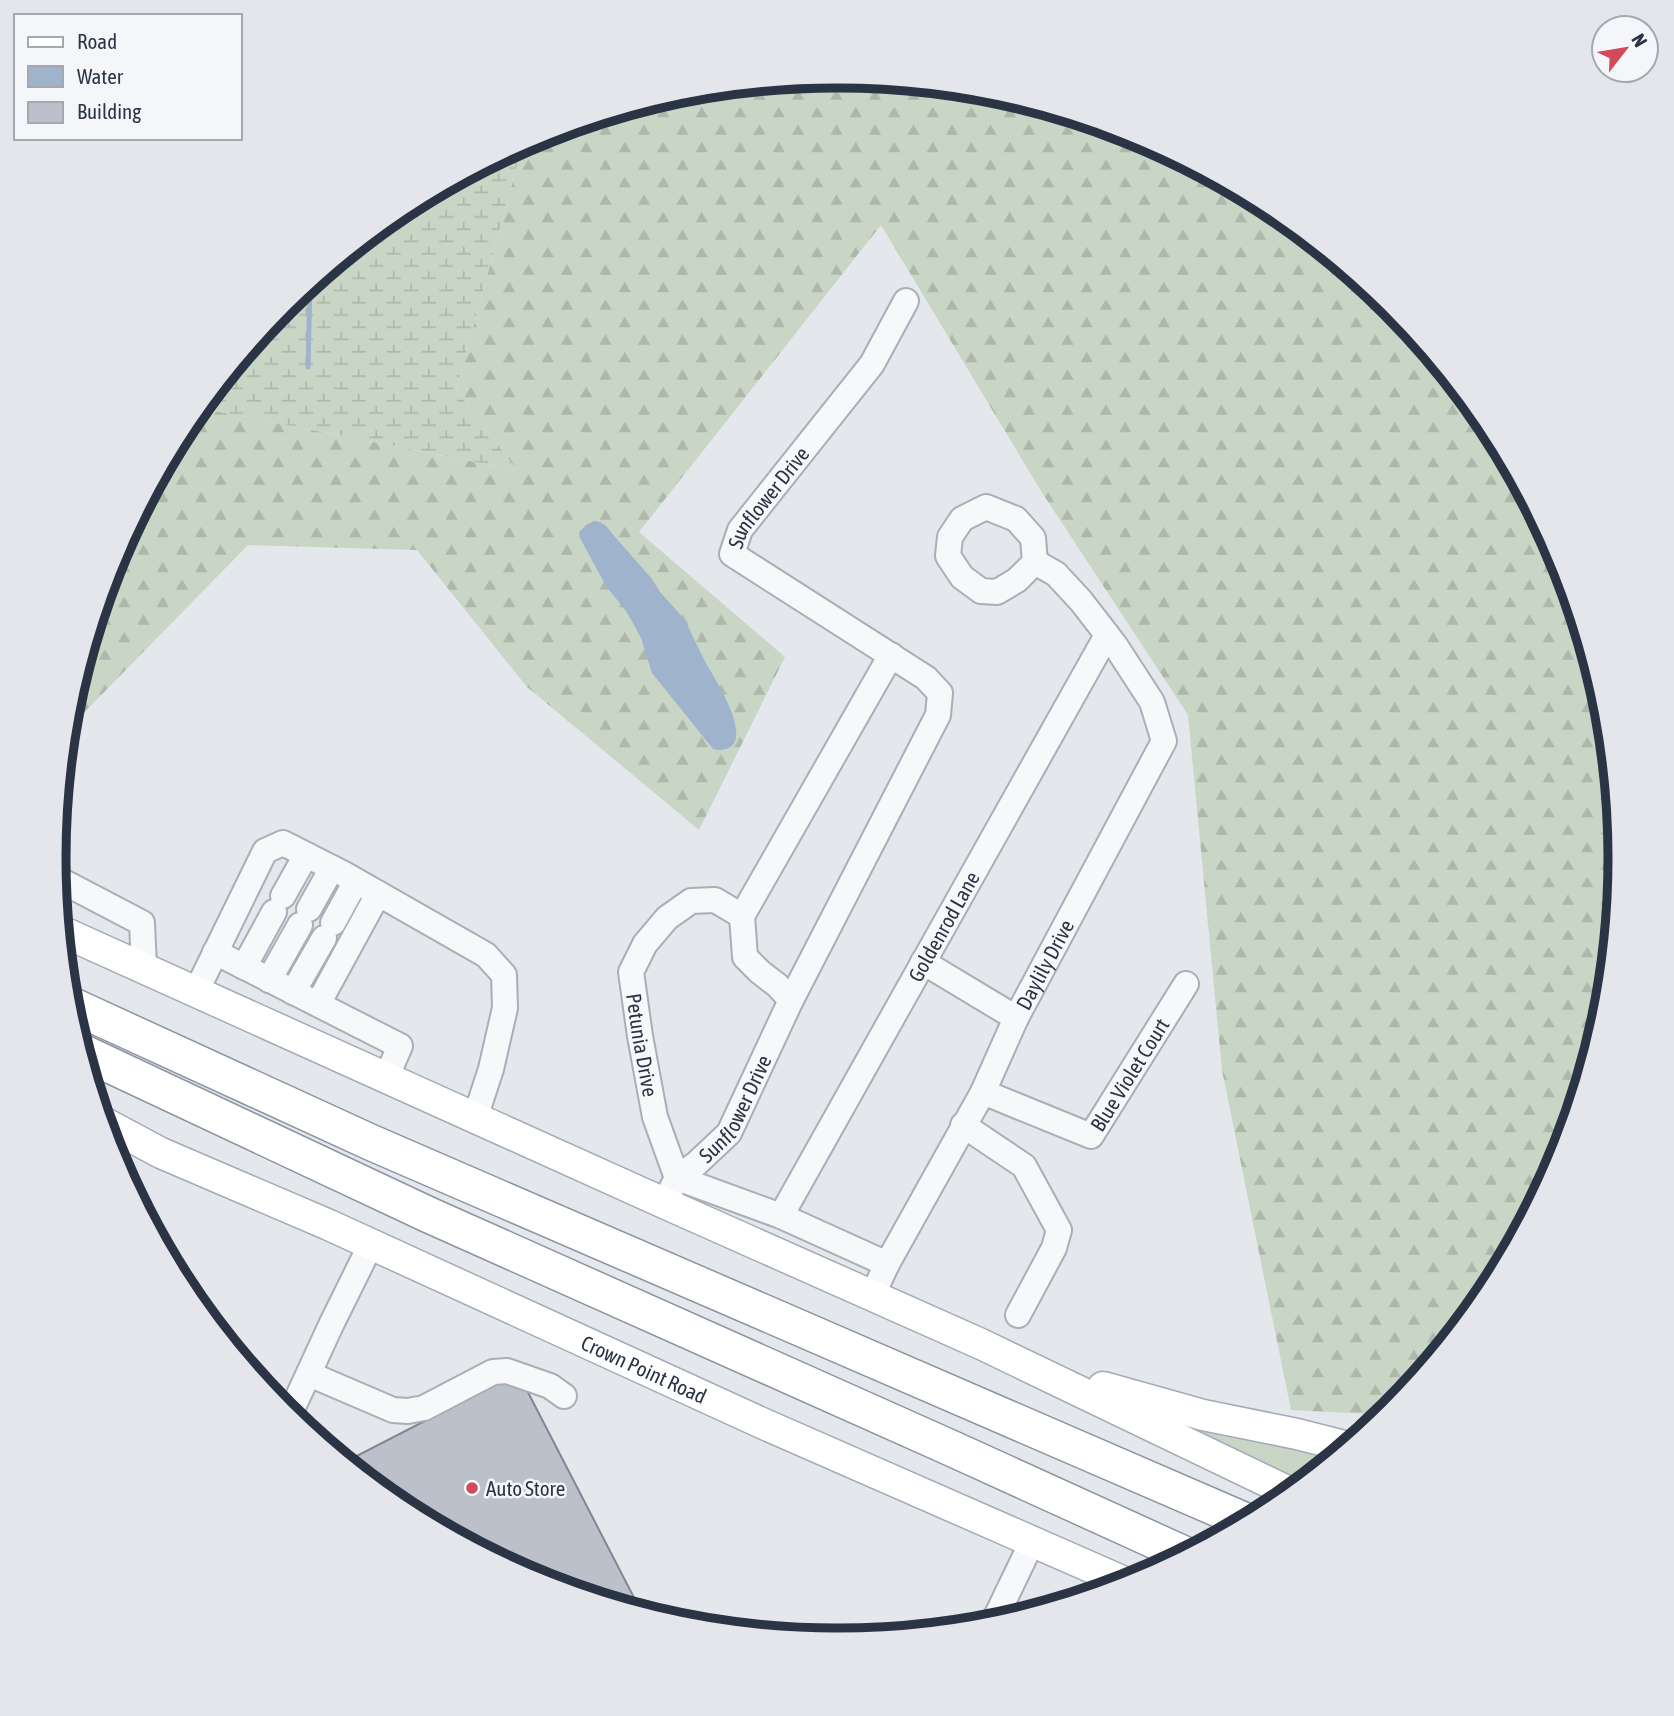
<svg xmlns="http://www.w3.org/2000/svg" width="1674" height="1716" viewBox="0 0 1674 1716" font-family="'Asap Condensed',sans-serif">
<defs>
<pattern id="forest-firs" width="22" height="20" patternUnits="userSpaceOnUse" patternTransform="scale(1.75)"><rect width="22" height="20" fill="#c9d6c5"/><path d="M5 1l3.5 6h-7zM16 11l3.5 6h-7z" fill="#adb8ab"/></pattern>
<pattern id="wetland-marsh" width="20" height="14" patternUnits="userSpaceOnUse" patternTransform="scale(1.75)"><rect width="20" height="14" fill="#c9d6c5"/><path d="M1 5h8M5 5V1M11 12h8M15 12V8" fill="none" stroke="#adb8ab"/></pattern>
</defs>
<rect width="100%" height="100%" fill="#e4e7ec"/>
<path fill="#c9d6c5" d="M1161 1414 1340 1453 1298 1487Z"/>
<path fill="url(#forest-firs)" d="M837 75 990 90 1137 135 1272 207 1391 305 1488 423 1560 559 1605 706 1620 858 1605 1011 1560 1158 1488 1293 1390 1412 1382 1419 1371 1414 1291 1410 1222 1070 1188 715 1041 491 881 225 639 532 785 657 699 830 527 687 417 550 248 545 67 730 69 705 114 558 165 463 210 410 517 470 456 390 523 143 538 135 685 90Z"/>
<path fill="url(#wetland-marsh)" d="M523 143 456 390 517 470 210 410 165 463 186 423 284 304 402 207Z"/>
<path fill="#9fb4cc" d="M594 521 600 522 606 526 616 538 652 579 660 592 680 614 688 626C694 639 700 652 707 665 715 679 752 736 729 748 724 750 719 751 713 749L652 673 641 638 633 623 626 611 606 586 580 538 579 532 586 525Z"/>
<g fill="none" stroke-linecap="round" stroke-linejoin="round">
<path stroke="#9fb4cc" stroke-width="5" d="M308 367 310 283"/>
</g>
<path fill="#bbc0ca" stroke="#83868d" stroke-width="2" d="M518 1373 642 1613 537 1581 402 1509 345 1462Z"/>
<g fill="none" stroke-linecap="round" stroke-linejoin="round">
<g stroke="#a9aeb7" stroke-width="28">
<g id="minor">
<path d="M986 507 1016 519 1033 538 1035 562 1017 580 997 592 981 591 962 577 948 556 950 537 962 519Z"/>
<path d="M56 878 142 923 144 968"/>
<path d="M283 896 306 855"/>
<path d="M309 909 332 868"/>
<path id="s1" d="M742 916 715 900 691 901 667 918 645 944 631 972 640 1036 655 1117 677 1178 781 1216 887 1264"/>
<path d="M333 923 356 881"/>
<path d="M215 952 400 1046 386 1078"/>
<path d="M923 962 1016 1018"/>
<path d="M244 967 274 912"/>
<path d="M269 980 300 925"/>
<path d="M196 992 265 851 283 843 344 874 486 955 504 975 505 1008 491 1069 475 1118"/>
<path d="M293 992 324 938"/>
<path d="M791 1000 777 985 760 972 745 957 742 916 891 655"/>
<path d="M318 1004 378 894"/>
<path id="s2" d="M983 1092 1091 1136 1186 984"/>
<path d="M963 1125 1024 1166 1059 1230 1054 1248 1018 1315"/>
<path id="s3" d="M664 1203 677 1178 696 1164 729 1133 791 1000 938 715 940 693 926 678 732 554 740 530 872 364 906 301"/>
<path id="s4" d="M781 1216 1107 635"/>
<path id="s5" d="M872 1296 887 1264 983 1092 1016 1018 1164 741 1152 702 1115 645 1081 601 1056 574 1035 562"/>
<path d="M309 1374 393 1410 408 1411 424 1408 493 1372 507 1371 550 1386 564 1396"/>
<path d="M289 1416 331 1325 371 1244"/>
<path d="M992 1625 1032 1542"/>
</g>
</g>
<g stroke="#a3abb8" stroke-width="33">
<g id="major">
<path d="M61 931 664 1203 981 1344 1291 1493"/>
<path id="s6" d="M103 1122 161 1153 329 1225 764 1424 1129 1584"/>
<path d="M1103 1387 1203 1415 1297 1434 1348 1447"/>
</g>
</g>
<g stroke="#8b94a3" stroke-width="38">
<g id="highway">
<path d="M69 1004 370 1142 1248 1522"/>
<path d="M82 1052 429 1215 953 1449 1186 1555"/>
</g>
</g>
<use href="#minor" stroke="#f7f8fa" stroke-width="24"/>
<use href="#major" stroke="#fff" stroke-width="30"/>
<use href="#highway" stroke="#fff" stroke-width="35"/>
</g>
<circle fill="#d1495b" stroke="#f4f6f9" stroke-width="2.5" cx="472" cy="1488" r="7"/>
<g text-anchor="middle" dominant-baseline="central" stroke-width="5" stroke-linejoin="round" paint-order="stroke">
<g font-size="21" fill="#2b3445" stroke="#f4f6f9">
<text stroke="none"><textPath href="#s3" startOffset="905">Sunflower Drive</textPath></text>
<text stroke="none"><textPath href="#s4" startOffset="332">Goldenrod Lane</textPath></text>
<text stroke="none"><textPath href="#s5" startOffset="374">Daylily Drive</textPath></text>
<text stroke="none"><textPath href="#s1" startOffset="224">Petunia Drive</textPath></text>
<text stroke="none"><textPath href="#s2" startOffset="189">Blue Violet Court</textPath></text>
<text stroke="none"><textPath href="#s3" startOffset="121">Sunflower Drive</textPath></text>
<text stroke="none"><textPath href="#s6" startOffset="595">Crown Point Road</textPath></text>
</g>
<g font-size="21" fill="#2b3445" stroke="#f4f6f9" text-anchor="start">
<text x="486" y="1488">Auto Store</text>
</g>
</g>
<path d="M0 0H1674V1716H0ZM836 88H838A770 770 0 0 1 1608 858V858A770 770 0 0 1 838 1628H836A770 770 0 0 1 66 858V858A770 770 0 0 1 836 88Z" fill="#e4e6eb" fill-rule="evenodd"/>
<path fill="none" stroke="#2b3445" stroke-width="9" d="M836 88H838A770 770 0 0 1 1608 858V858A770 770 0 0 1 838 1628H836A770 770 0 0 1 66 858V858A770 770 0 0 1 836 88Z"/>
<rect x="14" y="14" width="228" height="126" fill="#f4f6f9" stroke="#a4a8b1" stroke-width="2"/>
<rect x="28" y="37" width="35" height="10" fill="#ffffff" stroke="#a4a8b1" stroke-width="2"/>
<text x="77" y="49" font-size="21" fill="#2b3445">Road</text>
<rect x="28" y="66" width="35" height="21" fill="#9fb4cc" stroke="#a4a8b1" stroke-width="2"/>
<text x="77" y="84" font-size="21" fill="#2b3445">Water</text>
<rect x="28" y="102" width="35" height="21" fill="#bbc0ca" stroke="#a4a8b1" stroke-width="2"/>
<text x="77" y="119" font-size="21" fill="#2b3445">Building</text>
<g transform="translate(1625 49) rotate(59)"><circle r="33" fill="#f4f6f9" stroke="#a4a8b1" stroke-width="2"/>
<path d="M0-5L12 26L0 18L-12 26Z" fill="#d1495b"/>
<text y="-10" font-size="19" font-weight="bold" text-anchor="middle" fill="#2b3445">N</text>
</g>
</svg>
